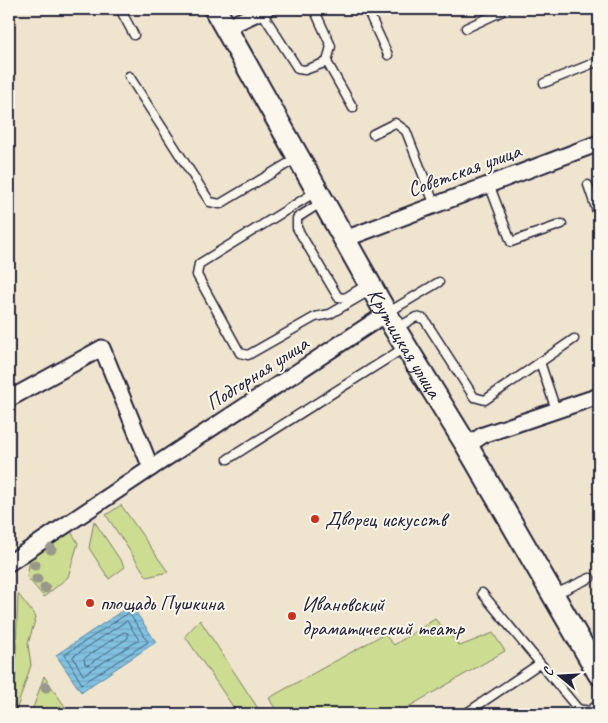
<svg xmlns="http://www.w3.org/2000/svg" width="608" height="723" viewBox="0 0 608 723" font-family="Caveat,sans-serif">
<defs>
<pattern id="water-rules" width="6" height="5" patternUnits="userSpaceOnUse" patternTransform="scale(1.25)"><rect width="6" height="5" fill="#81c2e1"/><path d="M0 2.5h6" fill="none" stroke="#6fa6c2"/></pattern>
</defs>
<rect width="100%" height="100%" fill="#efe4ce"/>
<filter id="ink" filterUnits="userSpaceOnUse"><feTurbulence type="fractalNoise" baseFrequency=".02" numOctaves="2"/><feDisplacementMap in="SourceGraphic" scale="10" xChannelSelector="R" yChannelSelector="G"/><feConvolveMatrix kernelMatrix="1 2 1 2 8 2 1 2 1" color-interpolation-filters="sRGB"/></filter>
<g filter="url(#ink)">
<g fill="#ccdc90" stroke="#777f66">
<path d="M121 505 168 572 147 577 106 515Z"/>
<path d="M94 521 125 567 109 579 89 548Z"/>
<path d="M69 528 78 543 68 577 44 597 27 577 31 553Z"/>
<path d="M18 594 36 617 28 644 31 665 15 714H9V710L14 706Z"/>
<path d="M435 619 460 646 493 633 505 651 396 714H278L269 698 384 634 394 645Z"/>
<path d="M200 620 261 713 238 714 185 636Z"/>
<path d="M44 676 66 708 64 714H31Z"/>
</g>
<path fill="url(#water-rules)" stroke="#5b829f" d="M131 605 156 642 81 692 56 655Z"/>
<g fill="none" stroke-linecap="round" stroke-linejoin="round">
<g stroke="#48627d" stroke-width="1">
<path d="M129 613 148 642 82 684 65 655Z"/>
<path d="M127 621 139 640 83 675 73 657Z"/>
<path d="M124 632 128 633V638L88 665 85 664 84 659Z"/>
</g>
<g stroke="#22223b" stroke-width="11">
<g id="lane">
<path d="M120 9 134 35"/>
<path d="M314 9 331 46 327 62"/>
<path d="M367 9 388 55"/>
<path d="M261 11 298 69 305 70 327 62 353 108"/>
<path d="M466 28 507 9"/>
<path d="M129 76 210 202 220 204 297 158"/>
<path d="M544 83 599 61"/>
<path d="M373 134 395 123 406 131 434 203"/>
<path d="M489 184 511 242 562 224"/>
<path d="M588 185 599 217"/>
<path d="M317 191 199 264 197 275 240 353 248 355 315 317 330 314 371 290"/>
<path d="M322 202 297 218V228L338 297 345 298 368 284"/>
<path d="M387 313 439 282"/>
<path d="M397 328 416 317 424 319 474 397 485 400 574 339"/>
<path d="M540 362 556 410"/>
<path d="M228 459 404 348"/>
<path d="M482 593 578 709 589 711 599 704"/>
<path d="M555 594 590 578"/>
<path d="M465 714 539 664"/>
</g>
</g>
<g stroke="#22223b" stroke-width="19">
<g id="street">
<path d="M225 28 266 9"/>
<path d="M345 239 599 143"/>
<path d="M9 399 102 348 151 468 9 563"/>
<path d="M467 446 483 435 599 396"/>
<path d="M151 468 387 313"/>
</g>
</g>
<g stroke="#22223b" stroke-width="25">
<g id="secondary">
<path id="s1" d="M215 9 395 329 467 446 599 674"/>
</g>
</g>
<use href="#lane" stroke="#fbf7ec" stroke-width="8"/>
<use href="#street" stroke="#fbf7ec" stroke-width="15"/>
<use href="#secondary" stroke="#fbf7ec" stroke-width="21"/>
</g>
<g fill="#9a988b">
<circle cx="51" cy="549" r="5.5"/>
<circle cx="35" cy="565" r="5.5"/>
<circle cx="37" cy="579" r="5.5"/>
<circle cx="45" cy="588" r="5.5"/>
<circle cx="46" cy="687" r="5.5"/>
</g>
</g>
<g fill="#c8321e" stroke="#fbf7ec" stroke-width="2">
<circle cx="315" cy="519" r="5"/>
<circle cx="90" cy="603" r="5"/>
<circle cx="292" cy="616" r="5"/>
</g>
<g text-anchor="middle" dominant-baseline="central" stroke-width="4" stroke-linejoin="round" paint-order="stroke">
<g font-size="21" fill="#22223b" stroke="#fbf7ec">
<text transform="translate(464 170) rotate(-20)">Советская улица</text>
<text stroke="none"><textPath href="#s1" startOffset="384">Крутицкая улица</textPath></text>
<text transform="translate(257 373) rotate(-33)">Подгорная улица</text>
</g>
<g font-size="21" fill="#22223b" stroke="#fbf7ec" text-anchor="start">
<text x="325" y="519">Дворец искусств</text>
<text x="100" y="603">площадь Пушкина</text>
<text x="302" y="604">Ивановский<tspan x="302" dy="24">драматический театр</tspan></text>
</g>
</g>
<rect width="608" height="723" fill="none" stroke="#fbf7ec" stroke-width="30"/>
<rect x="15" y="15" width="578" height="693" fill="none" stroke="#22223b" stroke-width="2" filter="url(#ink)"/>
<g transform="translate(560 676) rotate(288)" stroke="#fbf7ec" stroke-width="4" paint-order="stroke">
<path d="M0-4L9 19L0 12L-9 19Z" fill="#22223b"/>
<text y="-8" font-size="14" font-weight="bold" text-anchor="middle" fill="#22223b">С</text>
</g>
</svg>
